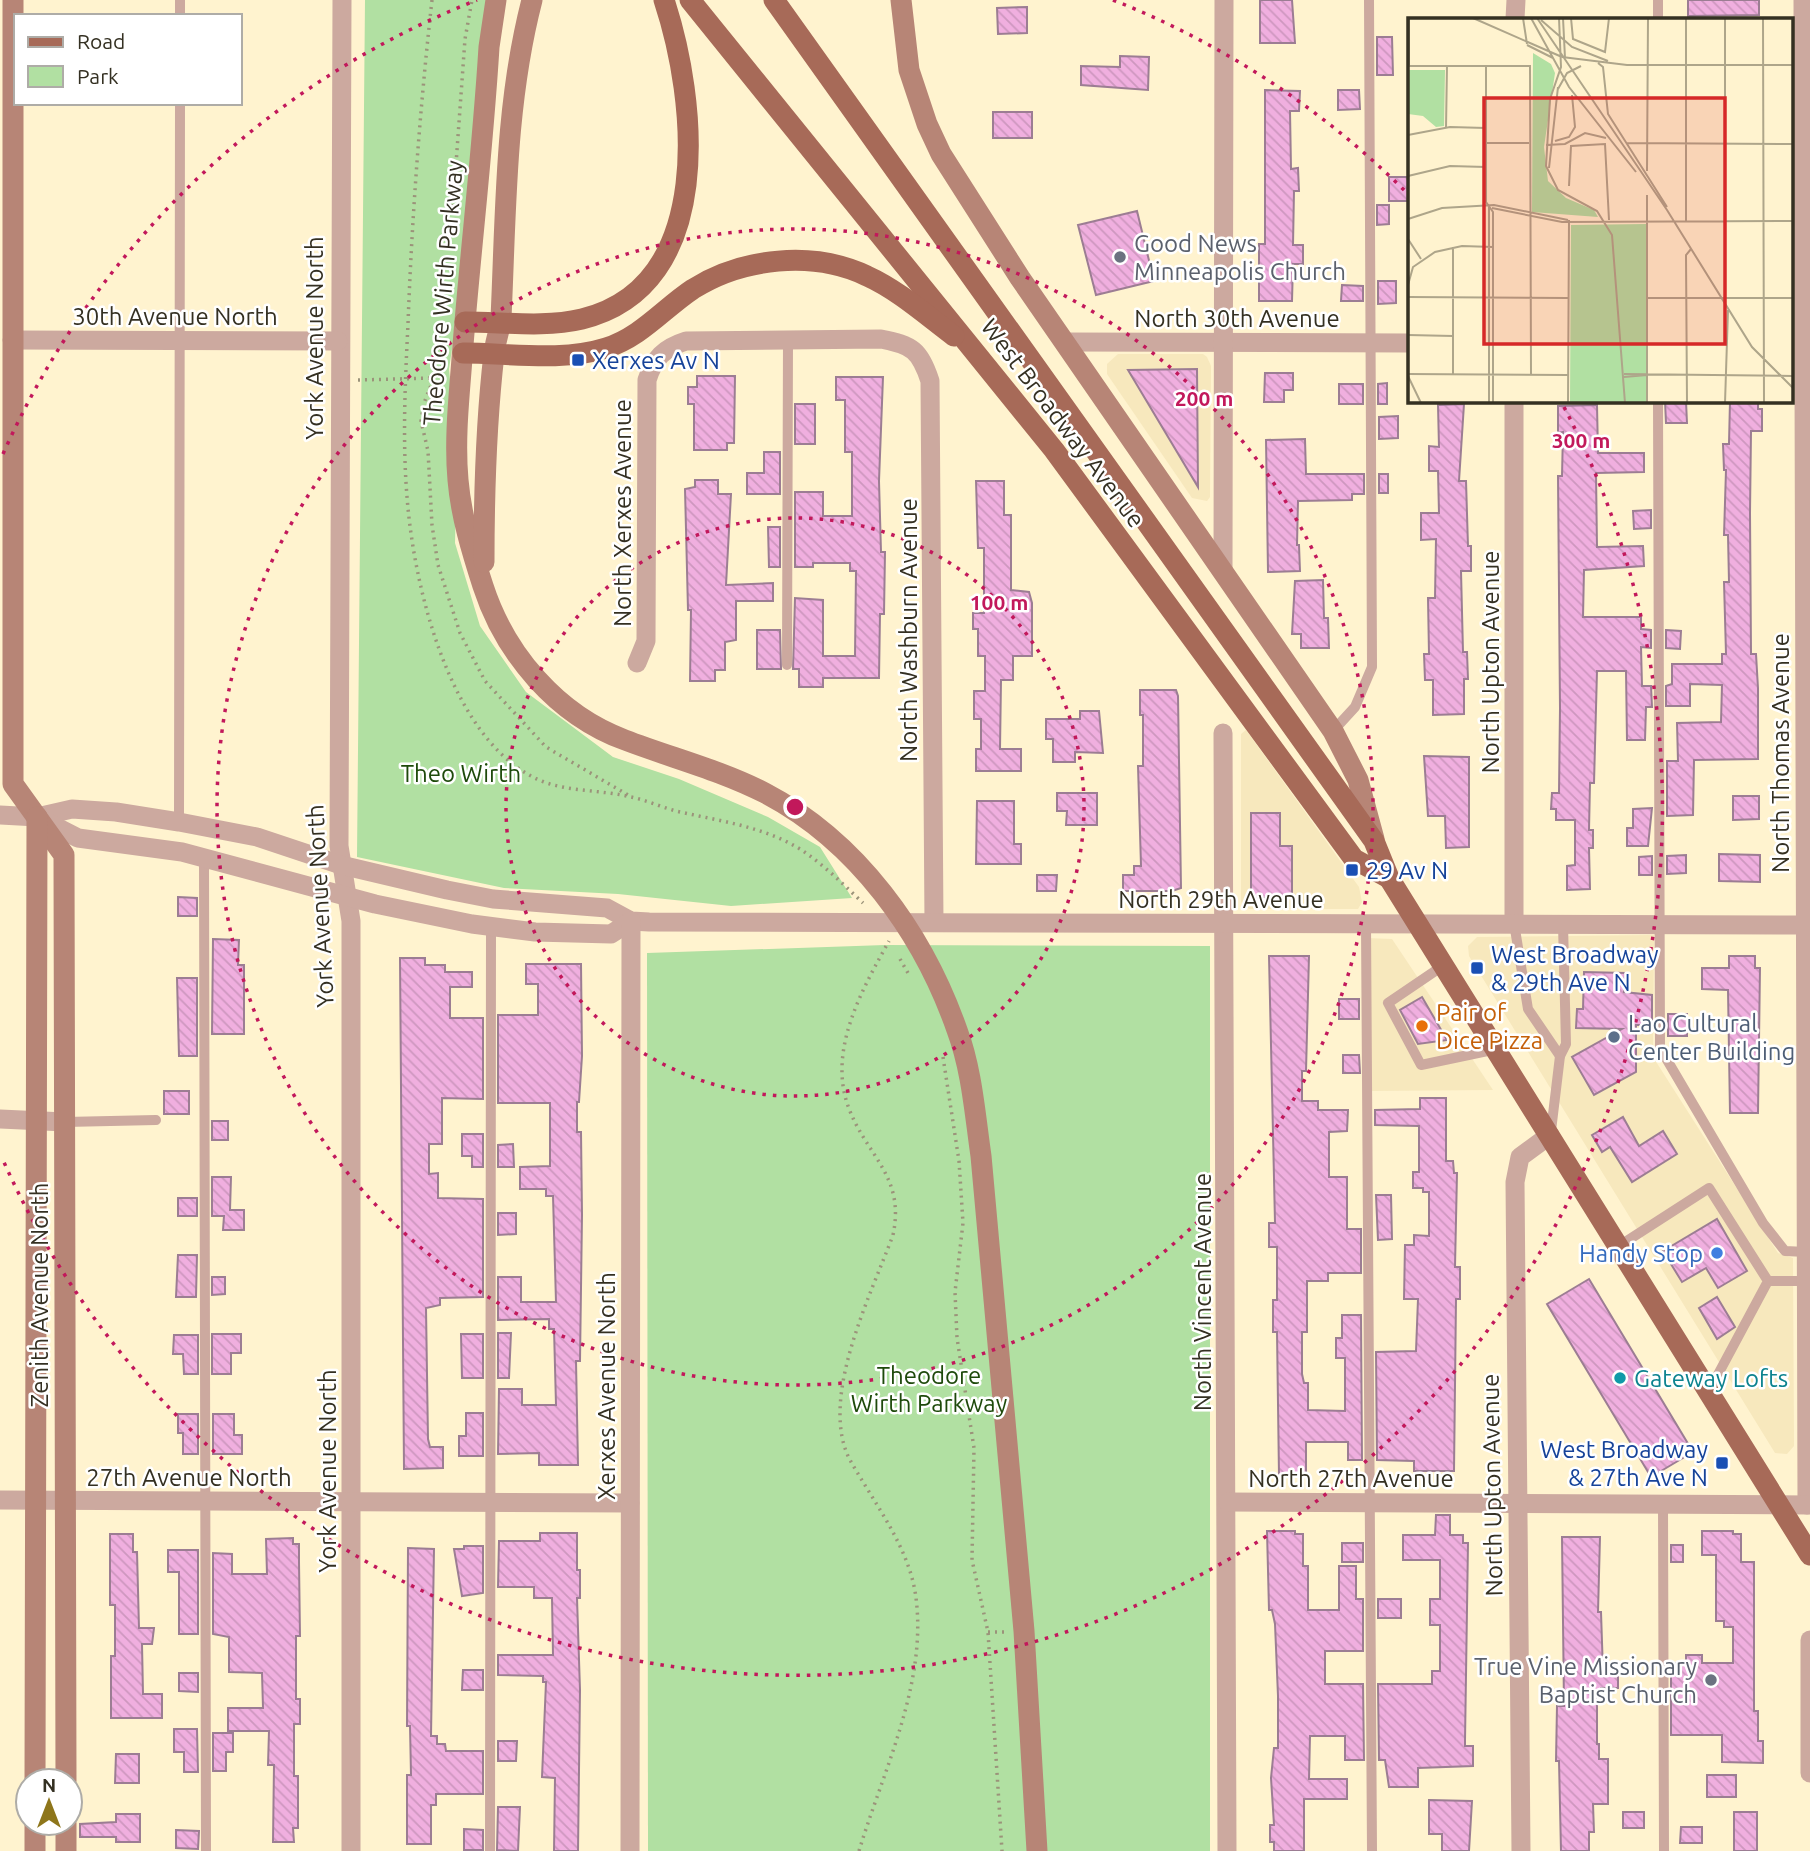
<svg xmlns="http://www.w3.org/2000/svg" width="1810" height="1851" viewBox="0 0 1810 1851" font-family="Ubuntu,sans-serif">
<defs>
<pattern id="building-back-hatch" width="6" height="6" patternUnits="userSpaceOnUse" patternTransform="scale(1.75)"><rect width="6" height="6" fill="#f0afdf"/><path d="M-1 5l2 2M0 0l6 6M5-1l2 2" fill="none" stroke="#ce97bf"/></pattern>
</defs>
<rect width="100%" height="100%" fill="#fff3cf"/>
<g fill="#f7e8bd">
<path d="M1118 354H1203L1207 357 1211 366 1210 497 1207 501 1192 498 1107 374V364Z"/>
<path d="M1246 730 1359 887 1362 902 1358 909H1249L1241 902V734Z"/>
<path d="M1654 935 1653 1057 1778 1253 1793 1258 1794 1446 1787 1454 1775 1453 1469 956 1468 946 1477 937Z"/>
<path d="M1366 938 1392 939 1493 1090 1367 1091Z"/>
</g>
<g fill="#b1e0a2">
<path d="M365 0H505L449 369 457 452 455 543 480 626 526 692 613 757 679 779 768 817 820 847 852 898 731 906 618 894 504 888 357 857Z"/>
<path d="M885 945 1210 946V1851H648L647 953Z"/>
</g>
<g fill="url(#building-back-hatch)" stroke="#9c7d93" stroke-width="2">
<path d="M1260 0H1292L1295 43H1260Z"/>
<path d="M1688 0H1759V15L1688 16Z"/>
<path d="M1027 7V33L998 34 997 8Z"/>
<path d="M1377 37H1392L1393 75H1377Z"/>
<path d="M1120 56 1149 57 1148 90 1081 85V66L1120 67Z"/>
<path d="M1265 90 1300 91 1299 111H1290L1291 169 1298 168 1299 191H1294L1293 245H1303V264H1293L1292 301H1259V244H1265Z"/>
<path d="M1338 90H1359L1360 109 1338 110Z"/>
<rect x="993" y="112" width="39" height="26"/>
<rect x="1389" y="177" width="20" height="24"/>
<path d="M1377 205H1389V224L1377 225Z"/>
<path d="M1137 211 1154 281 1096 295 1078 225Z"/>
<path d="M1378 281H1396V303L1378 304Z"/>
<path d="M1342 285 1363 286V301H1341Z"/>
<path d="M1197 369 1198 487 1128 370Z"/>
<path d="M1265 373H1293V390H1284V402H1264Z"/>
<path d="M697 376H735L734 443H727V450H694V404H688V387H697Z"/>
<path d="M836 377H883L879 481 881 552H885L884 614H880L879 678H823V687H799V669H793L795 598 823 600V656H855L856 571H850V563H813V567H795V492H823V516H852V452H845V400H836Z"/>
<path d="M1387 383V404H1378V384Z"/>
<rect x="1339" y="384" width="24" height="20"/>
<path d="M1665 401H1686L1687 423H1666Z"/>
<path d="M1730 401H1758V409H1762V431H1751L1750 513 1751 654H1756L1758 688V759L1694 760 1693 815 1667 816V761H1678L1677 723 1721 722 1722 685 1690 684V706H1666V686L1672 684V664H1722V654H1726L1724 582H1729L1728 535H1724L1726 470H1724L1723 444H1729Z"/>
<rect x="795" y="404" width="20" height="40"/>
<path d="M1464 404 1459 481H1466L1468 546H1471V571H1461L1463 652H1467L1468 679H1464V714L1433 715V680H1425L1424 654H1429L1428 598H1435L1436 539 1421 540V513H1439L1438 471H1429V446L1439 447 1438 405Z"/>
<path d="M1597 405 1598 453H1644V472L1596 473 1597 547 1643 546 1644 566 1584 570 1583 617H1641V629L1651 630V648L1641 647 1642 686H1651L1652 707H1646L1645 740H1627L1626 671H1597L1594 783H1590L1589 830H1593V848H1589L1590 889 1567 890V866L1575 865V820H1556V809H1551L1552 793H1559L1560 708 1558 476H1562L1563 432 1558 433V406Z"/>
<path d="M1398 416V438L1379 439V417Z"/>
<path d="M1305 439 1306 474H1364V494H1352V500L1298 501 1297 545H1299L1300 571 1268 572 1266 440Z"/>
<path d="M764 452H780V494H747V473H764Z"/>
<rect x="1379" y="474" width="9" height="19"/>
<path d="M695 480H718V494H731L726 585 773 583V601H736V640L725 642V670H715V681H690L691 610H688L685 489 695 487Z"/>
<path d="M976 481H1004V515H1011V590L1029 592 1032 603V656H1013V680H1001L1000 749H1021V771H976V749H981V719H974V691H985V656H978V629H973V613H984V548H978Z"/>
<path d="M1651 510V528L1634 529 1633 511Z"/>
<path d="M768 527H780V567H769Z"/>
<path d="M1323 580 1324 618H1328L1329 648H1301V634H1292L1295 581Z"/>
<path d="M757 630H780L781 669H757Z"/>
<path d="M1666 630 1681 631 1680 649 1666 648Z"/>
<path d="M1140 690H1176L1178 696 1181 888 1172 891H1123V875H1134V866H1141L1138 766H1143V715H1140Z"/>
<path d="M1080 711H1099L1103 753 1075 752V762H1053V739H1046V719H1080Z"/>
<path d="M1424 756 1469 757V847L1446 848 1445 816H1428Z"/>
<path d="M1057 793H1097V825H1066L1067 811H1057Z"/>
<path d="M1733 796H1759V819L1733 820Z"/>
<path d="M977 801H1014V844H1021V864H976Z"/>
<path d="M1652 808 1648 846H1627V828H1633V809Z"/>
<path d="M1251 813H1280V846H1292V898H1251Z"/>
<path d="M1719 854 1760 855V882L1719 881Z"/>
<path d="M1686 855V873L1667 874V856Z"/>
<path d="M1652 856V875H1639V857Z"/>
<path d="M1037 875H1057L1056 891H1037Z"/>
<path d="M178 897 197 898V916H178Z"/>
<path d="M213 939 239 940 238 965H244V1034H212Z"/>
<path d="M1269 956H1309L1306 1071H1302V1101H1318V1110H1348L1347 1131 1329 1132V1177H1347V1229H1361V1273H1328V1281H1307V1332H1302V1374L1304 1383H1308V1410L1345 1411V1358H1336V1338H1342V1315H1361L1362 1460H1348V1442H1306V1475H1279L1277 1332H1273V1300H1277V1247H1269V1223H1275Z"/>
<path d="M1729 956H1755V968H1760L1758 1113H1730L1728 990 1702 989V968H1729Z"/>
<path d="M400 958H425V965H445V972H472V987H450V1018H483V1099L442 1098V1144H429V1174L438 1173V1198L483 1199V1297L440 1298V1305L426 1308 428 1439 430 1447H443V1468L404 1469Z"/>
<path d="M526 964H581L582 1056 579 1102H577V1132H581L582 1215 580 1361H576L578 1465H539V1453L498 1454 499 1389H522V1405H556L554 1329H549V1319L498 1320V1277H521V1302H556L553 1196H546V1189H520V1167L550 1166V1103H498V1015H538V984H526Z"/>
<path d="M1584 972 1625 973 1624 992 1652 995V1025H1636V1072L1594 1095 1572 1057 1622 1029 1576 1028 1577 1009H1583Z"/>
<path d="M177 978H197V1056H179Z"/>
<path d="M1422 997 1447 1040 1418 1044 1400 1010Z"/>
<rect x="1339" y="999" width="20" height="20"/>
<rect x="1668" y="1014" width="19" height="22"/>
<path d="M1343 1055H1359L1360 1073H1343Z"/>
<rect x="164" y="1091" width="25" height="23"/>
<path d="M1420 1098H1446V1161H1453L1454 1173H1457L1455 1267H1460V1299H1456L1454 1471H1414V1461L1377 1460 1376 1352 1416 1351 1418 1299H1404L1405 1245H1414V1235L1429 1236V1192H1423V1188H1413V1172H1419V1126L1375 1125V1110L1420 1109Z"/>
<path d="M1623 1117 1639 1146 1663 1131 1677 1154 1632 1182 1610 1147 1602 1152 1592 1135Z"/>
<rect x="212" y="1121" width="16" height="19"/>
<path d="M462 1134H483V1167H472V1156H462Z"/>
<path d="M513 1144 514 1167H498V1145Z"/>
<path d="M212 1177H231L230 1210H244V1230H223L224 1216H212Z"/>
<path d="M1376 1195H1391L1392 1239 1378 1240Z"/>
<rect x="178" y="1198" width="19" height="18"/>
<path d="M498 1213H516V1234L498 1235Z"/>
<path d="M1717 1219 1747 1271 1718 1288 1706 1268 1682 1282 1663 1251Z"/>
<path d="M178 1255H197L196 1297H176Z"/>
<path d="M212 1277H225V1294L212 1295Z"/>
<path d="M1589 1279 1693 1452 1651 1477 1547 1304Z"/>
<path d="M1717 1297 1735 1327 1717 1339 1699 1308Z"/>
<path d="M498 1333H511L509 1378H498Z"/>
<path d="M212 1334H241V1353H231V1374H212Z"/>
<path d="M461 1334H483V1378H462Z"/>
<path d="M174 1335H198V1374H184L183 1354H173Z"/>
<path d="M466 1413H483V1456H459V1436H466Z"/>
<path d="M178 1414H198V1454H183V1433H178Z"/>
<path d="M213 1414H234V1435H242V1454H213Z"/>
<path d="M1436 1515H1450V1535H1463V1543H1468L1465 1741V1746H1473V1766L1418 1768V1787H1389L1385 1760H1379L1378 1684H1432V1671H1440V1625H1430V1599H1440V1560H1403V1535H1435Z"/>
<path d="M1267 1531H1295V1534H1303V1566H1308V1610H1339V1566H1356V1599H1363V1651H1325V1684H1363L1364 1760H1345V1736H1310L1309 1779H1347V1799H1304V1851H1274V1842H1270V1825H1274L1271 1778 1274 1748H1278V1696L1275 1624 1272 1610H1269Z"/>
<path d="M1702 1531H1733V1534H1741V1562H1754V1711H1758V1741H1763V1763L1722 1762V1735H1671V1663H1686V1655H1702V1663H1733V1627H1724V1621H1716V1555H1702Z"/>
<path d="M540 1533H577V1570H580V1598H577L580 1690 578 1851H554L555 1778 542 1777 546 1682H543V1676L498 1675V1655H553L552 1598H534V1587H498L499 1541H540Z"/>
<path d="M110 1534H133V1552H137L139 1628H154L152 1644H142L143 1694H162V1718H111V1656H115V1605H110Z"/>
<path d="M1562 1537H1600L1598 1612H1601L1603 1672H1618V1688H1601V1694H1597V1744H1599V1759H1608V1804H1593L1594 1832H1589V1851H1561L1559 1761H1556L1557 1706H1564Z"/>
<path d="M293 1538V1544H299V1562L300 1636H296V1699H300V1724H294V1776H298V1828H293L294 1842H273L274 1765H268L269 1731H228V1708H263L262 1673 229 1672V1637L213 1634V1553L232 1554V1574H267L266 1539Z"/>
<rect x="1342" y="1543" width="21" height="19"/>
<rect x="1671" y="1545" width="12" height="17"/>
<path d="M464 1546H483V1593L462 1596 454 1549H464Z"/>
<path d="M408 1548 434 1549 431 1736H437V1744H445L446 1751H483V1794H436V1805H431V1844H407V1775H411L410 1726H407Z"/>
<path d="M168 1550H198V1634H179V1572H168Z"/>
<rect x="1378" y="1599" width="23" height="19"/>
<path d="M463 1670H483V1690H462Z"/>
<path d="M179 1673H198V1692L179 1691Z"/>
<path d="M174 1729H197L198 1772H184V1752H174Z"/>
<path d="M213 1733H233V1752H226V1771H213Z"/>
<path d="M498 1741H517L516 1761H498Z"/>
<path d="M116 1754H139V1783H115Z"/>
<rect x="1707" y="1775" width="29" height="22"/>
<path d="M1429 1800 1472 1801 1469 1851H1442V1834H1429Z"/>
<path d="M498 1807H520L518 1851 497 1850Z"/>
<rect x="1623" y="1812" width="21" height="16"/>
<rect x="1734" y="1812" width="23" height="39"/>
<path d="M116 1814H140V1842H116V1837H80V1824L116 1822Z"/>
<path d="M1681 1827H1702V1843H1680Z"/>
<path d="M464 1829 483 1830V1850H464Z"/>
<path d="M176 1830 199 1831 198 1849 176 1848Z"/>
</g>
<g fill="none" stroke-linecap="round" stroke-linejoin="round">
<g stroke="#9b937a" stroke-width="3.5" stroke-dasharray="2 5" stroke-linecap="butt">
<path d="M432 0C420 108 412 216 408 324 405 385 402 447 408 508 416 594 453 747 544 782 572 792 603 790 631 797 646 800 661 807 676 811 719 821 762 826 800 849 823 864 843 884 863 903"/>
<path d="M452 220 465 39 472 0"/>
<path d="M441 360 424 403 421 421 428 451 432 525 438 565 460 633 485 681 546 747 628 795"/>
<path d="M358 380 434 378"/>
<path d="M900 959 908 973"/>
<path d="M943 1057 959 1161 963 1223 955 1292 957 1338 974 1448 972 1560 988 1632 1002 1851"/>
<path d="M988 1632H1004"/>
<path d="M859 1851C883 1771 927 1684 916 1598 910 1548 874 1503 850 1460 818 1399 871 1295 893 1235 906 1174 864 1155 847 1103 829 1047 863 988 889 941"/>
</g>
<g stroke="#cca99f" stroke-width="10">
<path d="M180 16V0"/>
<path d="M1658 19V0"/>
<path d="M1658 401 1660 1048 1763 1223 1785 1251 1806 1252"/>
<path d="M787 665 788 340"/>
<path d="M1333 731 1355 707 1372 667 1369 0"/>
<path d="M179 822 180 103"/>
<path d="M204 858 206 1851"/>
<path d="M1514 923 1528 1009 1560 1056"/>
<path d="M1366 924 1372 1851"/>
<path d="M1444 965 1388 1003 1421 1065 1497 1049"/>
<path d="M65 1122 156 1120"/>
<path d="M1551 1131 1560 1056 1566 1044 1563 924"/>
<path d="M1619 1246 1709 1188 1768 1281 1708 1393"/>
<path d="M1768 1281H1807"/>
<path d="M1663 1504 1664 1851"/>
<path d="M490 1851 491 927"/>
</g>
<g stroke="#cca99f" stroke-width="19">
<path d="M342 0 339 846 351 921V1851"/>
<path d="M1803 0 1807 1505"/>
<path d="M1515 19 1516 0"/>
<path d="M12 340 338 341"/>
<path d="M1064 342 1409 343"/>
<path d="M1514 401V923"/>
<path d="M1223 570 1224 0"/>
<path d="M637 663 646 641 647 380C654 358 664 348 686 341L881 339C912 345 920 350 930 381L934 922"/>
<path d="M1223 733 1227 1851"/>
<path d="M0 815 37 817 72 809 116 812 179 822 257 837 341 865 447 890 493 899 607 908 631 921 649 922 1810 925"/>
<path d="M37 817 78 838 182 852 375 904 472 924 535 932 611 934 631 921"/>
<path d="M0 1119 65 1122"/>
<path d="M0 1500 630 1503"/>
<path d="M1228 1502 1810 1505"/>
<path d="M1810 1640V1773"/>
<path d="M630 1851 631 921"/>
<path d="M1521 1851 1515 1182 1520 1157 1550 1135"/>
</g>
<g stroke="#b78576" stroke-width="21">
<path d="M13 0V784L64 855 66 1781"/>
<path d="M496 0 489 47C483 147 471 246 463 345 460 390 454 435 458 480 461 516 472 552 483 586 505 654 557 715 625 740 672 758 720 770 765 793 857 841 923 933 957 1030 972 1070 975 1115 981 1156L1024 1631 1037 1851"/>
<path d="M901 0 909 70 927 124 941 154 1020 278 1333 731 1358 780 1374 839"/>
<path d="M484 562C484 493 486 423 494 354 495 342 500 330 501 318 506 211 505 104 532 0"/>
<path d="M35 1781 37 817"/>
<path d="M35 1823V1851"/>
<path d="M66 1823V1851"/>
</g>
<g stroke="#a76a58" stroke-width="21">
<path d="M690 0 1054 450 1354 859 1389 878"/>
<path d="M774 0 1374 841 1389 878 1810 1555"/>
<path d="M465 322C504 322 544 328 582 319 717 286 697 100 664 0"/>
<path d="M463 353C508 353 562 362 606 348 641 337 663 309 693 289 742 258 813 250 867 276 898 290 926 315 954 336"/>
</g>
</g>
<g fill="none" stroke="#c2185b" stroke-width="3.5" stroke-dasharray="3.5 7">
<circle cx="795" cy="807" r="289"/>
<circle cx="795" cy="807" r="578"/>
<path d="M3 454A867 867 0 0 1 477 0M1113 0A867 867 0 0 1 1408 194M1564 407A867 867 0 1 1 3 1160"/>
</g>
<g fill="#6b7280" stroke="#fff" stroke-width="2.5">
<circle cx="1120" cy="257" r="7"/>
<circle cx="1711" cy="1680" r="7"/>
</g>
<g fill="#1a4fb4" stroke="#fff" stroke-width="2.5">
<rect x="571" y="353" width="14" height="14" rx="3.5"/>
<rect x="1345" y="863" width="14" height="14" rx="3.5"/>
<rect x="1470" y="961" width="14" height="14" rx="3.5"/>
<rect x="1715" y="1456" width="14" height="14" rx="3.5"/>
</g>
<circle fill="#e8710a" stroke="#fff" stroke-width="2.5" cx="1422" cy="1026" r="7"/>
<circle fill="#5c6f8a" stroke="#fff" stroke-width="2.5" cx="1614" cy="1037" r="7"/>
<circle fill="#3f7fe0" stroke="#fff" stroke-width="2.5" cx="1717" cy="1253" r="7"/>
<circle fill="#0f9aa8" stroke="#fff" stroke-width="2.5" cx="1620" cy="1378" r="7"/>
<g text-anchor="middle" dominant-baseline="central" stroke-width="5" stroke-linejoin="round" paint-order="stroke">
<g font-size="24" fill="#5b616d" stroke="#fff" text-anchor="start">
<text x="1134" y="243">Good News<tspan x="1134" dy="28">Minneapolis Church</tspan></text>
<text x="1697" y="1666" text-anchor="end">True Vine Missionary<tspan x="1697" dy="28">Baptist Church</tspan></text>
</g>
<g font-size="24" fill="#343022" stroke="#fff">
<text transform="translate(443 293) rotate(-85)">Theodore Wirth Parkway</text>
<text x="175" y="316">30th Avenue North</text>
<text x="1237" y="318">North 30th Avenue</text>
<text transform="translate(314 338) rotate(-90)">York Avenue North</text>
<text transform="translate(1063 423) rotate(53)">West Broadway Avenue</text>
<text transform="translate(622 513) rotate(-90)">North Xerxes Avenue</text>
<text transform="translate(908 630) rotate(-90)">North Washburn Avenue</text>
<text transform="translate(1490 662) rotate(-90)">North Upton Avenue</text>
<text transform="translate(1780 753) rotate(-90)">North Thomas Avenue</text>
<text x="1221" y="899">North 29th Avenue</text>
<text transform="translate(320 906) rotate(-93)">York Avenue North</text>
<text transform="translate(1202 1292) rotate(-90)">North Vincent Avenue</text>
<text transform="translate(39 1295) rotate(-90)">Zenith Avenue North</text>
<text transform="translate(606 1386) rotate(-90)">Xerxes Avenue North</text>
<text transform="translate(327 1471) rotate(-90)">York Avenue North</text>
<text x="189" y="1477">27th Avenue North</text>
<text x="1351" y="1478">North 27th Avenue</text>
<text transform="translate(1492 1485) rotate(-91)">North Upton Avenue</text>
</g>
<g font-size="24" fill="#164399" stroke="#fff" text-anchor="start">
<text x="592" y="360">Xerxes Av N</text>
<text x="1366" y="870">29 Av N</text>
<text x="1491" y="954">West Broadway<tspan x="1491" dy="28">&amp; 29th Ave N</tspan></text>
<text x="1708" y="1449" text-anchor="end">West Broadway<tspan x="1708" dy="28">&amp; 27th Ave N</tspan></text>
</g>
<g font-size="24" fill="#1e4a0b" stroke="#fff">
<text x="461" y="773">Theo Wirth</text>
<text x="929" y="1375">Theodore<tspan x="929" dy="28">Wirth Parkway</tspan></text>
</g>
<g font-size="24" fill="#c56008" stroke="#fff" text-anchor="start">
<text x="1436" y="1012">Pair of<tspan x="1436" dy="28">Dice Pizza</tspan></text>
</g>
<g font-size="24" fill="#4e5e75" stroke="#fff" text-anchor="start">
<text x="1628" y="1023">Lao Cultural<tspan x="1628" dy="28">Center Building</tspan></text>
</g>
<g font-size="24" fill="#366cbe" stroke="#fff" text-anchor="end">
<text x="1703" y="1253">Handy Stop</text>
</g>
<g font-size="24" fill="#0d838f" stroke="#fff" text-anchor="start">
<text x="1634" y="1378">Gateway Lofts</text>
</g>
</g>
<g transform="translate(1408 18)">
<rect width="385" height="385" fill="#fff3cf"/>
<path d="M125 35 143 46 147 55 136 129 140 163 158 180 186 192 190 199 124 194ZM0 52H37L36 108 28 109 15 98 0 96ZM238 206V385H162L163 207Z" fill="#b1e0a2"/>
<path fill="none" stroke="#aea58a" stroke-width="2" d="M65 0 154 39M115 0 119 26M123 0 161 69 228 154M129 0 259 192 344 329 385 370M151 0 153 49 142 81 138 148 150 172 189 193 204 217 217 385M155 0 157 40M163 0 165 21 197 34 201 0M317 0V280M355 0 356 385M133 2 164 29 200 43M119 27 145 40M154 39 219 47H385M190 45 195 49 200 96 259 189M0 48H122L123 356M1 48V0M78 48V184L85 194V385M150 71 159 55 173 48M38 110 39 48M0 117 42 109 78 110M147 123 161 119 167 109 164 77M78 125H121M218 125 385 126M138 127 157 126 177 115 198 120M141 150 150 69M239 153 240 0M0 158 42 148 78 149M161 168 163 128 197 126 201 202M84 190 154 204 385 203M0 201 34 190 86 187 160 202M278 203V0M0 221 13 241M0 267 5 249 27 234 54 228 85 229M0 279 160 280M240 280H385M0 317 45 318M0 356 160 357M45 356V229M216 356 385 358M0 358 13 385M216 359 239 357M81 385V189M160 385 161 202M239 385V177M279 385 278 237 283 231M317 385 320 292"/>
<path fill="#d62828" fill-opacity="0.15" stroke="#d62828" stroke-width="3.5" d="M76 80H317V326H76Z"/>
<rect width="385" height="385" fill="none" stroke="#343022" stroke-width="3.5"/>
</g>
<circle cx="795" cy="807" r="10" fill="#c2185b" stroke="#fff" stroke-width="3.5"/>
<g font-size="21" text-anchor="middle" font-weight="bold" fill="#c2185b" stroke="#fff" stroke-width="5" stroke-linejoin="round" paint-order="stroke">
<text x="1204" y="406">200 m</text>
<text x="1581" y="448">300 m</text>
<text x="999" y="610">100 m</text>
</g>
<rect x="14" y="14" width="228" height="91" fill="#ffffff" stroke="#aeaca7" stroke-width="2"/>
<rect x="28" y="37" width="35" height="10" fill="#a76a58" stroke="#aeaca7" stroke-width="2"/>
<text x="77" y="49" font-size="21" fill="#343022">Road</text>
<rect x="28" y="66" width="35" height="21" fill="#b1e0a2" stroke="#aeaca7" stroke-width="2"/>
<text x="77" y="84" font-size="21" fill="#343022">Park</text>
<g transform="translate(49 1802)"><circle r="33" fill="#ffffff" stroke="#aeaca7" stroke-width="2"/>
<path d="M0-5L12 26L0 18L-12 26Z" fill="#8e761b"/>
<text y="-10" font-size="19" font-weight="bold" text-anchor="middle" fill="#343022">N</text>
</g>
</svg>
